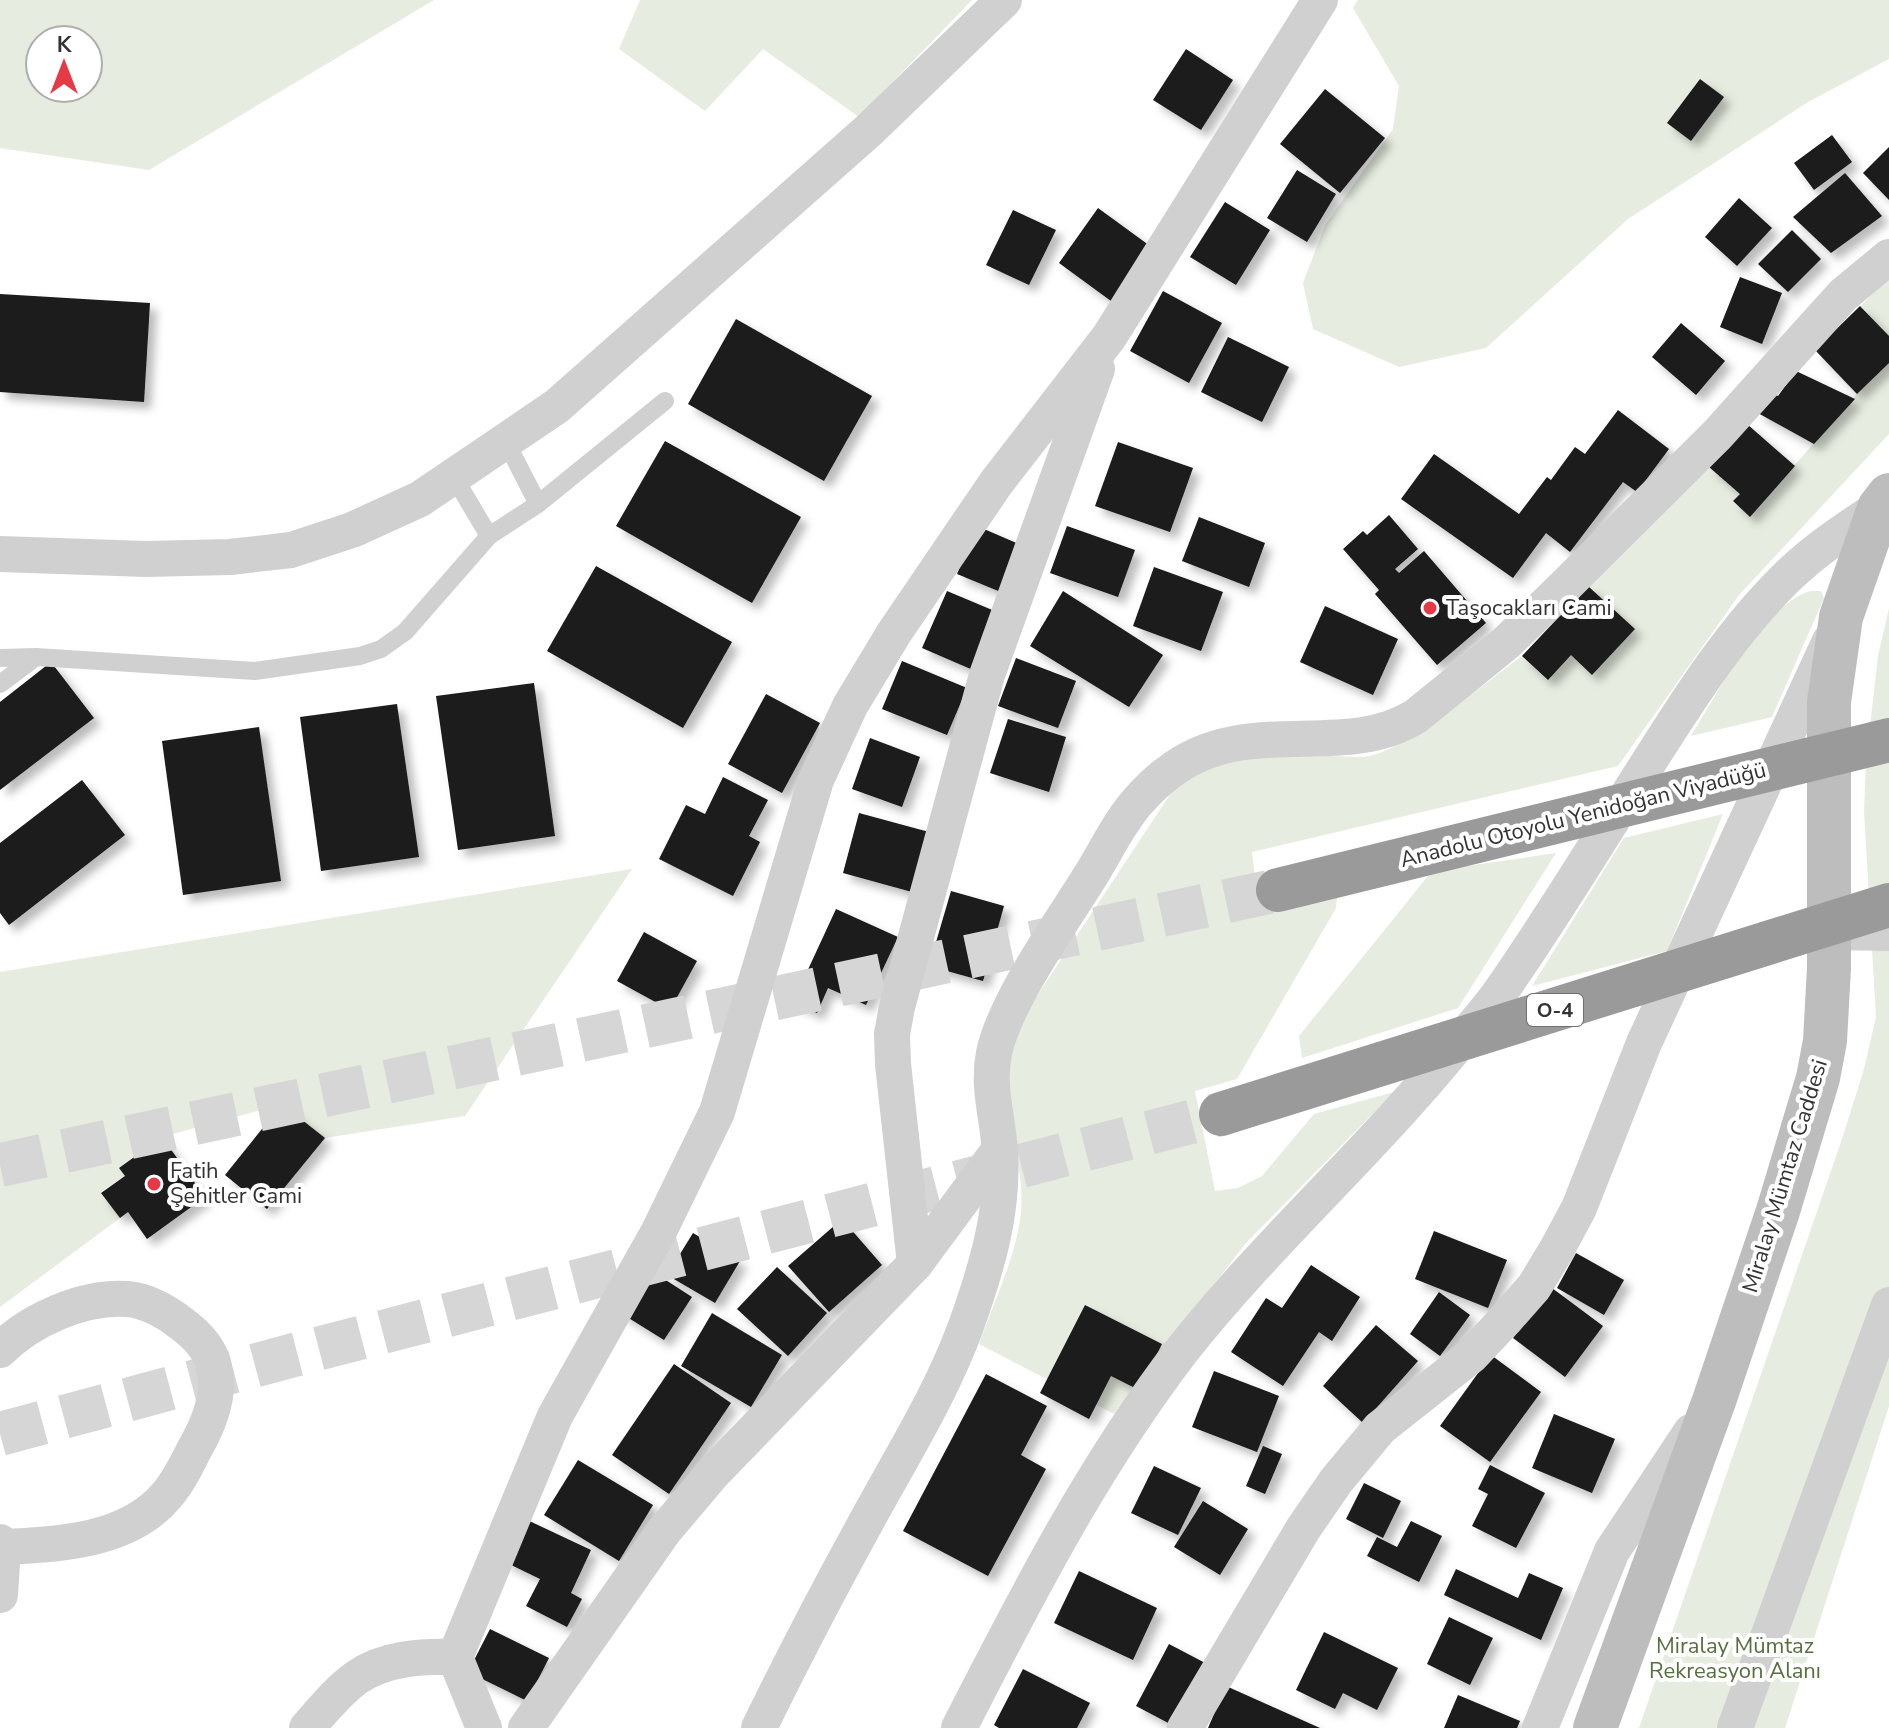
<svg xmlns="http://www.w3.org/2000/svg" width="1889" height="1728" viewBox="0 0 1889 1728" font-family="'Nunito Sans',sans-serif">
<defs>
<filter id="shadow"><feDropShadow dx="7" dy="7" stdDeviation="4" flood-color="#0004"/></filter>
</defs>
<rect width="100%" height="100%" fill="#fff"/>
<g fill="#e6ecdf" fill-rule="evenodd">
<path d="M0 0H434L149 170 0 148ZM40 40H88V88H40Z"/>
<path d="M640 0H972L859 117 763 49 705 111 619 49Z"/>
<path d="M1358 0H1889V59L1808 102 1628 219 1486 348 1399 367 1313 329 1303 283 1325 225 1393 129 1399 86 1353 8Z"/>
<path d="M1889 276V336L1861 306Z"/>
<path d="M1889 363V434L1739 595 1618 766 1252 852 1259 913 1337 897 1336 908 1237 1079 1195 1091 1215 1191 1238 1188 1262 1176 1314 1114 1394 1092 1246 1243 1114 1414 979 1344C993 1304 1013 1263 1020 1221 1028 1168 1002 1119 1007 1067 1009 1043 1024 1020 1035 999L1171 793C1216 753 1275 756 1333 756 1345 756 1358 758 1369 756 1403 751 1490 679 1522 656L1547 680 1571 655 1592 675 1635 629 1588 586 1709 467 1740 494 1733 502 1750 516 1857 394Z"/>
<path d="M1811 591H1821L1824 598 1772 717 1691 736C1717 694 1763 604 1811 591Z"/>
<path d="M1889 608V1406L1785 1728H1639L1842 1139 1864 1069 1876 1017 1864 811 1866 762 1878 656Z"/>
<path d="M1723 814 1667 951 1532 986 1624 838Z"/>
<path d="M1556 853 1458 1008 1302 1058 1299 1036 1428 876 1460 867Z"/>
<path d="M632 869 465 1116 325 1138 282 1104 162 1137 119 1168 125 1176 101 1192 120 1218 0 1307V972Z"/>
</g>
<g fill="#1a1a1a" filter="url(#shadow)">
<path d="M1186 49 1233 80 1201 130 1153 100Z"/>
<path d="M1700 79 1724 97 1691 141 1667 123Z"/>
<path d="M1325 89 1385 138 1340 193 1280 144Z"/>
<path d="M1832 135 1852 162 1814 190 1794 163Z"/>
<path d="M1889 147V200L1863 173Z"/>
<path d="M1297 170 1336 194 1307 242 1267 218Z"/>
<path d="M1845 173 1882 216 1831 253 1793 217Z"/>
<path d="M1739 198 1772 228 1737 266 1705 237Z"/>
<path d="M1225 202 1270 230 1236 285 1190 257Z"/>
<path d="M1098 208 1150 246 1111 301 1059 263Z"/>
<path d="M1013 210 1056 230 1029 285 986 265Z"/>
<path d="M1792 230 1821 259 1788 292 1758 264Z"/>
<path d="M1740 277 1782 293 1762 344 1720 327Z"/>
<path d="M1163 291 1222 323 1189 383 1130 351Z"/>
<path d="M0 294 150 303 144 402 0 392Z"/>
<path d="M1860 306 1889 336V363L1857 394 1815 350Z"/>
<path d="M736 319 872 396 824 481 688 404Z"/>
<path d="M1681 323 1725 361 1696 395 1652 357Z"/>
<path d="M1228 337 1289 367 1262 422 1201 392Z"/>
<path d="M1796 371 1855 399 1814 444 1756 412 1772 393 1778 396Z"/>
<path d="M1618 410 1669 449 1637 492 1623 482 1570 552 1546 533 1513 578 1401 499 1434 454 1519 514 1547 477 1551 480 1575 447 1585 454Z"/>
<path d="M1747 424 1795 466 1750 517 1733 501 1740 494 1709 467Z"/>
<path d="M665 441 801 517 752 603 616 526Z"/>
<path d="M1118 442 1193 468 1170 532 1095 506Z"/>
<path d="M1389 515 1418 549 1395 569 1399 573 1424 551 1486 623 1437 665 1375 594 1379 590 1343 549 1363 531 1367 535Z"/>
<path d="M1199 517 1265 543 1249 587 1182 561Z"/>
<path d="M977 526 1028 548 1008 595 957 574Z"/>
<path d="M1067 526 1135 550 1118 597 1050 573Z"/>
<path d="M596 566 732 642 683 728 547 651Z"/>
<path d="M1154 567 1223 592 1201 651 1133 626Z"/>
<path d="M1588 586 1635 629 1592 675 1571 655 1548 680 1522 656Z"/>
<path d="M947 591 997 612 973 670 922 648Z"/>
<path d="M1063 591 1163 655 1129 707 1030 646Z"/>
<path d="M1325 606 1398 639 1373 695 1300 662Z"/>
<path d="M1016 658 1076 681 1058 728 998 706Z"/>
<path d="M902 661 967 688 947 735 882 709Z"/>
<path d="M51 662 94 718 0 790V702Z"/>
<path d="M534 683 555 836 458 850 436 696Z"/>
<path d="M766 694 820 723 782 793 728 764Z"/>
<path d="M397 704 419 857 321 871 300 717Z"/>
<path d="M1008 719 1066 737 1049 792 990 773Z"/>
<path d="M259 727 281 881 183 895 162 741Z"/>
<path d="M870 738 920 757 902 807 852 789Z"/>
<path d="M723 777 768 800 749 836 760 842 733 896 659 859 686 805 705 814Z"/>
<path d="M82 780 125 835 9 925 0 913V843Z"/>
<path d="M859 813 929 832 912 892 843 873Z"/>
<path d="M951 891 1004 906 983 981 929 966Z"/>
<path d="M836 909 898 937 866 1005 828 988 817 1013 793 1002Z"/>
<path d="M644 932 697 961 670 1010 617 981Z"/>
<path d="M282 1104 325 1138 267 1209 225 1175Z"/>
<path d="M162 1137 205 1197 147 1239 128 1212 120 1218 101 1193 125 1176 119 1168Z"/>
<path d="M842 1219 882 1265 829 1312 788 1266Z"/>
<path d="M1434 1231 1507 1260 1488 1308 1415 1279Z"/>
<path d="M693 1233 740 1261 715 1303 667 1275Z"/>
<path d="M1576 1253 1624 1280 1604 1315 1557 1288Z"/>
<path d="M1311 1265 1360 1297 1332 1341 1319 1332 1283 1386 1231 1352 1266 1298 1282 1308Z"/>
<path d="M777 1267 827 1313 788 1356 737 1309Z"/>
<path d="M647 1268 692 1297 664 1340 619 1312Z"/>
<path d="M1552 1288 1603 1326 1565 1377 1513 1338Z"/>
<path d="M1439 1292 1470 1315 1440 1356 1410 1334Z"/>
<path d="M1085 1305 1162 1344 1139 1390 1111 1376 1089 1419 1040 1393Z"/>
<path d="M712 1313 782 1355 751 1407 681 1366Z"/>
<path d="M1376 1325 1418 1361 1363 1423 1323 1386Z"/>
<path d="M1491 1355 1541 1392 1490 1462 1440 1426Z"/>
<path d="M674 1364 731 1403 669 1494 612 1455Z"/>
<path d="M1214 1371 1279 1396 1257 1452 1192 1427Z"/>
<path d="M986 1374 1047 1406 1021 1455 1046 1469 988 1576 903 1531Z"/>
<path d="M1554 1414 1615 1439 1592 1493 1532 1468Z"/>
<path d="M1263 1446 1282 1454 1265 1494 1246 1486Z"/>
<path d="M578 1460 653 1505 619 1561 544 1515Z"/>
<path d="M1490 1465 1545 1493 1516 1548 1472 1526 1488 1494 1478 1489Z"/>
<path d="M1154 1466 1201 1488 1178 1535 1131 1513Z"/>
<path d="M1364 1483 1401 1501 1383 1538 1346 1519Z"/>
<path d="M1203 1501 1248 1529 1220 1575 1174 1547Z"/>
<path d="M523 1518 591 1550 571 1593 582 1599 567 1627 526 1606 540 1579 503 1561Z"/>
<path d="M1411 1521 1442 1536 1419 1582 1367 1556 1377 1537 1397 1547Z"/>
<path d="M1456 1569 1518 1598 1529 1573 1563 1588 1541 1640 1444 1595Z"/>
<path d="M1079 1571 1157 1608 1133 1660 1054 1623Z"/>
<path d="M1449 1617 1493 1638 1470 1685 1427 1664Z"/>
<path d="M490 1629 549 1658 527 1701 468 1672Z"/>
<path d="M1324 1632 1398 1668 1377 1710 1343 1693 1335 1709 1296 1690Z"/>
<path d="M1169 1644 1207 1664 1174 1726 1136 1706Z"/>
<path d="M1023 1669 1090 1703 1077 1728H999L994 1725Z"/>
<path d="M1226 1686 1320 1728H1208Z"/>
<path d="M1458 1695 1520 1721 1517 1728H1444Z"/>
</g>
<g fill="none" stroke-linecap="round" stroke-linejoin="round">
<g stroke="#d6d6d6" stroke-width="44" stroke-dasharray="44 22" stroke-linecap="butt">
<path d="M0 1165 1278 890"/>
<path d="M0 1434 294 1355 1221 1114"/>
</g>
<g stroke="#d0d0d0" stroke-width="18">
<path d="M506 442 538 504"/>
<path d="M454 477 489 536"/>
<path d="M0 658 36 657 255 671 360 656 381 649 405 632 489 536 538 504 665 401"/>
<path d="M0 684 36 657"/>
</g>
<g stroke="#d0d0d0" stroke-width="36">
<path d="M0 554 146 559 230 557 291 550 352 530 420 499 557 406 868 131 1004 0"/>
<path d="M1829 932 1889 933"/>
<path d="M915 1264 893 1064 892 1034 897 1007 987 675 1097 369"/>
<path d="M0 1350C30 1320 83 1296 127 1299 146 1300 167 1312 182 1324 197 1335 210 1348 214 1367 221 1395 209 1424 195 1448 187 1464 179 1481 167 1495 129 1541 58 1545 3 1547"/>
<path d="M0 1542 3 1547 0 1595"/>
<path d="M455 1657 555 1416 659 1231 717 1112 816 780 850 706 894 633 996 483 1109 337 1320 0"/>
<path d="M307 1728C322 1711 338 1691 356 1678 384 1658 422 1656 455 1657L484 1728"/>
<path d="M526 1728 664 1531 713 1473 915 1264 1000 1149"/>
<path d="M759 1728C796 1652 835 1578 876 1504 908 1446 943 1389 966 1326 986 1270 1004 1212 1000 1152 998 1118 987 1087 994 1053 1005 1001 1060 925 1089 878 1105 853 1119 822 1139 800 1148 790 1158 780 1168 773 1245 712 1344 762 1416 716L1506 643 1562 589 1717 435 1843 295 1889 257"/>
<path d="M959 1728C1026 1597 1093 1466 1183 1349 1268 1242 1371 1151 1457 1045 1472 1027 1488 1010 1501 991 1554 915 1602 835 1652 757 1692 694 1733 630 1786 578 1815 550 1846 529 1879 508"/>
<path d="M1185 1728 1303 1529 1336 1481 1380 1428 1471 1356 1505 1320 1534 1287 1557 1249 1579 1208 1644 1043 1830 641"/>
<path d="M1540 1728 1612 1551 1691 1432"/>
<path d="M1735 1728 1889 1305"/>
</g>
<path stroke="#bdbdbd" stroke-width="44" d="M1595 1728 1715 1398 1778 1211 1818 1078 1825 1041 1829 968V702L1841 617 1879 508 1889 495"/>
<g stroke="#9a9a9a" stroke-width="44">
<path d="M1278 890 1889 740"/>
<path d="M1221 1114 1889 905"/>
</g>
</g>
<g fill="#e63946" stroke="#fff" stroke-width="3">
<circle cx="1430" cy="608" r="8"/>
<circle cx="154" cy="1184" r="8"/>
</g>
<g text-anchor="middle" dominant-baseline="central" stroke-width="8" stroke-linejoin="round" paint-order="stroke">
<rect fill="#fff" stroke="#707070" stroke-width="2" x="1527" y="994" width="56" height="32" rx="6"/>
<g font-size="20" font-weight="bold" fill="#333">
<text x="1555" y="1010">O-4</text>
</g>
<g font-size="22" fill="#333" stroke="#fff" text-anchor="start">
<text x="1446" y="608">Taşocakları Cami</text>
<text x="170" y="1171">Fatih<tspan x="170" dy="25">Şehitler Cami</tspan></text>
</g>
<g font-size="22" fill="#333" stroke="#fff">
<text transform="translate(1583 815) rotate(-14)">Anadolu Otoyolu Yenidoğan Viyadüğü</text>
<text transform="translate(1785 1176) rotate(-73)">Miralay Mümtaz Caddesi</text>
</g>
<g font-size="22" fill="#56703f" stroke="#fff">
<text x="1735" y="1646">Miralay Mümtaz<tspan x="1735" dy="25">Rekreasyon Alanı</tspan></text>
</g>
</g>
<g transform="translate(64 64)"><circle r="38" fill="#ffffff" stroke="#adadad" stroke-width="2"/>
<path d="M0-6L14 30L0 20L-14 30Z" fill="#e63946"/>
<text y="-12" font-size="22" font-weight="bold" text-anchor="middle" fill="#333333">K</text>
</g>
</svg>
